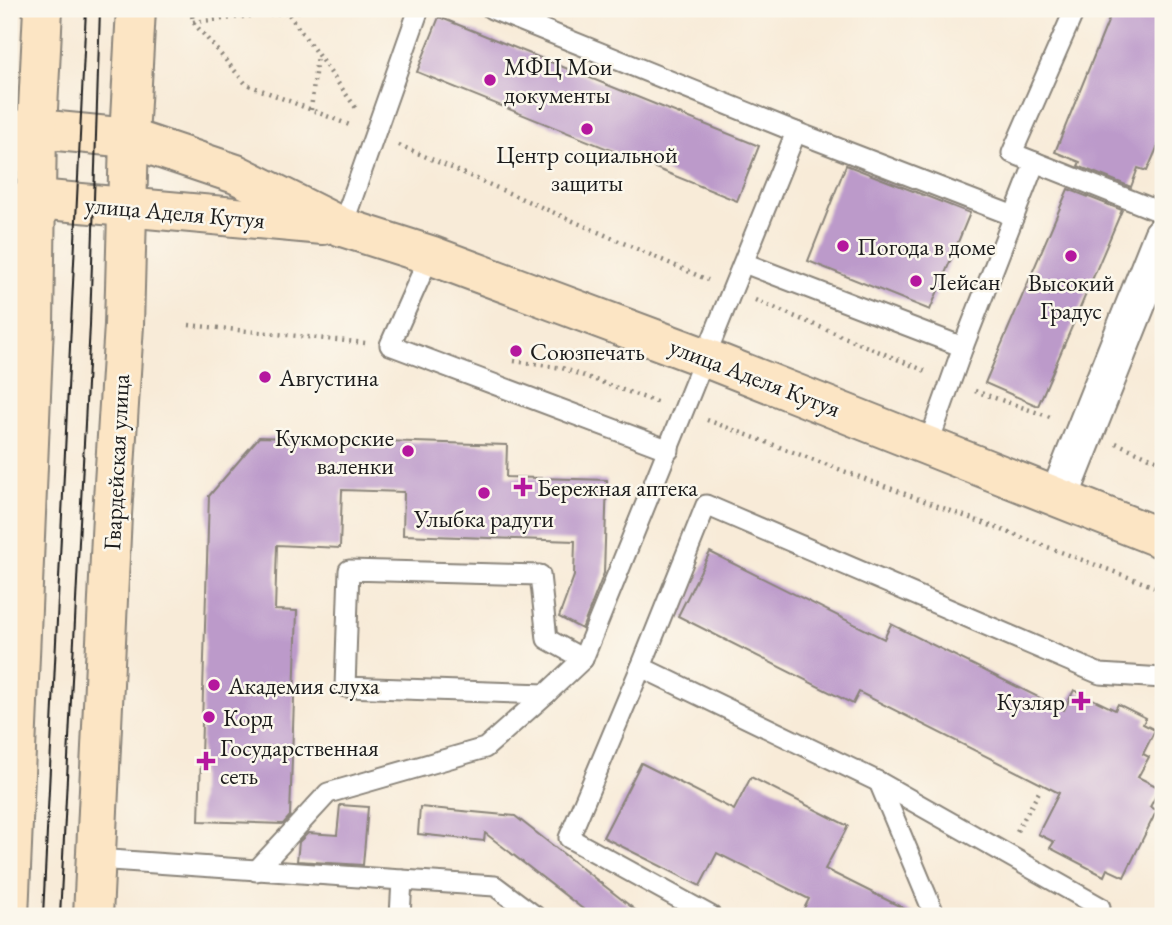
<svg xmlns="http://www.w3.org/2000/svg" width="1172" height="925" viewBox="0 0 1172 925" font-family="'EB Garamond',serif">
<rect width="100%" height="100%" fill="#fbf7ec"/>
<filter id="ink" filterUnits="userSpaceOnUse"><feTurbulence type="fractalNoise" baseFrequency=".0143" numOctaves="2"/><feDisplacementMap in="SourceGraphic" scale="14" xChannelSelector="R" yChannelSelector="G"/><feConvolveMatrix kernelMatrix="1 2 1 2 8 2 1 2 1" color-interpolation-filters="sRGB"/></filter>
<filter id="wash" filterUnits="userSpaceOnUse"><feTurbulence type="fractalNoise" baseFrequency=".00686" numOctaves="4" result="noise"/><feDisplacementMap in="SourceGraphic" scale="28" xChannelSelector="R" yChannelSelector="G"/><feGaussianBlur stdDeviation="1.57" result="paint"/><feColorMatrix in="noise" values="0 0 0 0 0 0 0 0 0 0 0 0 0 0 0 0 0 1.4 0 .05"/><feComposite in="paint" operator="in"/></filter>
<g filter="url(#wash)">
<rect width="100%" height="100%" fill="#f8ebd8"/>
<g id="blocks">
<g fill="#bc9aca">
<path d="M1113 9H1163V134L1147 171 1138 168 1131 187 1078 166 1080 162 1055 152Z"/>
<path d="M439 17 759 146 737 201 417 72Z"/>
<path d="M846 165 970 213 930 310 808 261Z"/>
<path d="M1068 189 1122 210 1038 406 985 383Z"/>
<path d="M259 437 507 445 506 477 607 480 604 573 582 629 559 617 574 576 575 541 403 535 404 492 342 490 340 548 277 545 275 610 297 611 290 816 283 824 199 821 209 496Z"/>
<path d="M710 552 884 639 891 624 1064 710 1074 690 1115 710 1118 704 1146 718 1143 724 1155 730 1143 754 1149 757 1138 777 1160 788 1150 807 1157 810 1124 877 1107 869 1104 876 1050 848 1054 842 1038 834 1059 793 859 692 853 704 678 616Z"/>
<path d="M641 763 734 810 751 777 848 826 825 869 919 916H800L809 899 717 853 700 886 603 837Z"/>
<path d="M340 805 368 807 363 865 297 861 299 842 308 833 337 835Z"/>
<path d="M420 807 515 816 643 916H592L485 833 484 841 418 834Z"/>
</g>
</g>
</g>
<g filter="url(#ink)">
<use href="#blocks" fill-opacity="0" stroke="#8a847a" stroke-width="2"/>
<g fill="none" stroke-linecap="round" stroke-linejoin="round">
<g stroke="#8a847a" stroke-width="23">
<g id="lane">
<path d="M1075 9 1012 153 1163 213"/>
<path d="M796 132 1014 216"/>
<path d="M342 227 419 9"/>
<path d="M430 255 390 345 669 450"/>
<path d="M744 263 963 347 928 445"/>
<path d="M963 347 1035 162"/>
<path d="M641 667 569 838 711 916"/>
<path d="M546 694 345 687 349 570 540 575 547 639 583 659"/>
<path d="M879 782 935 916"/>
<path d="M96 859 402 880 400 916"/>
<path d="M256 871 328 793 485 748 546 694 583 659 796 132 492 9"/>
<path d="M402 880 495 886 535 916"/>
<path d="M1095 916 1100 907 879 782 641 667 706 505 1100 674 1163 678"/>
</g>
</g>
<g stroke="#8a847a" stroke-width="42">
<path id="street" d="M1059 497 1163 236"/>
</g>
<g stroke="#8a847a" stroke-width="42">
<g id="secondary">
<path d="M9 130 37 129 129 138 236 174 342 227 430 255 706 358 1163 539"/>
<path d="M9 205 37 199 323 225"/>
<path d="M9 916 34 324 37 129 43 9"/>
<path d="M93 916 112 515 124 325 129 138 136 9"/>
</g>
</g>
<g stroke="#8a847a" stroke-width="4.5" stroke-dasharray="2 5" stroke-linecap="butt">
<path d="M191 9 193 22 246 84 352 126"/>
<path d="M285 9 356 108"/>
<path d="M193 22 320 9"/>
<path d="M311 110 317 55"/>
<path d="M399 145 708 280"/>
<path d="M755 300 928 372"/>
<path d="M189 325 366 343"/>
<path d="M514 361 562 368 659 403"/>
<path d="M975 391 1053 418"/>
<path d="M707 420 1163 590"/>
<path d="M1116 443 1163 463"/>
<path d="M1017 831 1039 792"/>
</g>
<use href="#lane" stroke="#fff" stroke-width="19"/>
<use href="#street" stroke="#fff" stroke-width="38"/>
<use href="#secondary" stroke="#fce5c4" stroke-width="38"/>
<g stroke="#1c1c1c" stroke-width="2">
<path d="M43 916 86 9"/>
<path d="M60 916 90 325 100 9"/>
</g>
</g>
</g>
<g fill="#b5179e" stroke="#fbf7ec" stroke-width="2.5">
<circle cx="490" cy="80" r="7"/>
<circle cx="587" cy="129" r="7"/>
<circle cx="843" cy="246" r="7"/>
<circle cx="1071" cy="256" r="7"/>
<circle cx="916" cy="281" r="7"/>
<circle cx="516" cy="351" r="7"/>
<circle cx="265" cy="377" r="7"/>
<circle cx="408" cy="451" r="7"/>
<path d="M519.5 476.5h7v7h7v7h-7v7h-7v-7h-7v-7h7z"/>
<circle cx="484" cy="493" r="7"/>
<circle cx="214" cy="685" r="7"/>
<path d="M1077.5 690.5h7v7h7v7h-7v7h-7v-7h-7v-7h7z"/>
<circle cx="209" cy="717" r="7"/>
<path d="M202.5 750.5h7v7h7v7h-7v7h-7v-7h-7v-7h7z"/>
</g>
<g text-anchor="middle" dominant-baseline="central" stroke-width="5" stroke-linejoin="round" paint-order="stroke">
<g font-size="24" fill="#1c1c1c" stroke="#fbf7ec" text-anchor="start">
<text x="504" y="66">МФЦ Мои<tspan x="504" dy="28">документы</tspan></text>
<text x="587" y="154" text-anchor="middle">Центр социальной<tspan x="587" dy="28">защиты</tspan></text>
<text x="857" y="246">Погода в доме</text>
<text x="930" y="281">Лейсан</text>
<text x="1071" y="282" text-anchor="middle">Высокий<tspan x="1071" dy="28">Градус</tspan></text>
<text x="530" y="351">Союзпечать</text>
<text x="279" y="377">Августина</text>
<text x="394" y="437" text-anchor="end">Кукморские<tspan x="394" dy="28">валенки</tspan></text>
<text x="537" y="487">Бережная аптека</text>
<text x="484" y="518" text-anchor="middle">Улыбка радуги</text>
<text x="228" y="685">Академия слуха</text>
<text x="1065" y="701" text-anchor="end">Кузляр</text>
<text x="223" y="717">Корд</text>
<text x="220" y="747">Государственная<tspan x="220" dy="28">сеть</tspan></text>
</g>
<g font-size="24" fill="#1c1c1c" stroke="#fbf7ec">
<text transform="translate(175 212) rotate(5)">улица Аделя Кутуя</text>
<text transform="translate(755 377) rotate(21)">улица Аделя Кутуя</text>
<text transform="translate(116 462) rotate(-87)">Гвардейская улица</text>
</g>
</g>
<rect width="1172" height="925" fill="none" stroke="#fbf7ec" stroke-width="35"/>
</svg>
